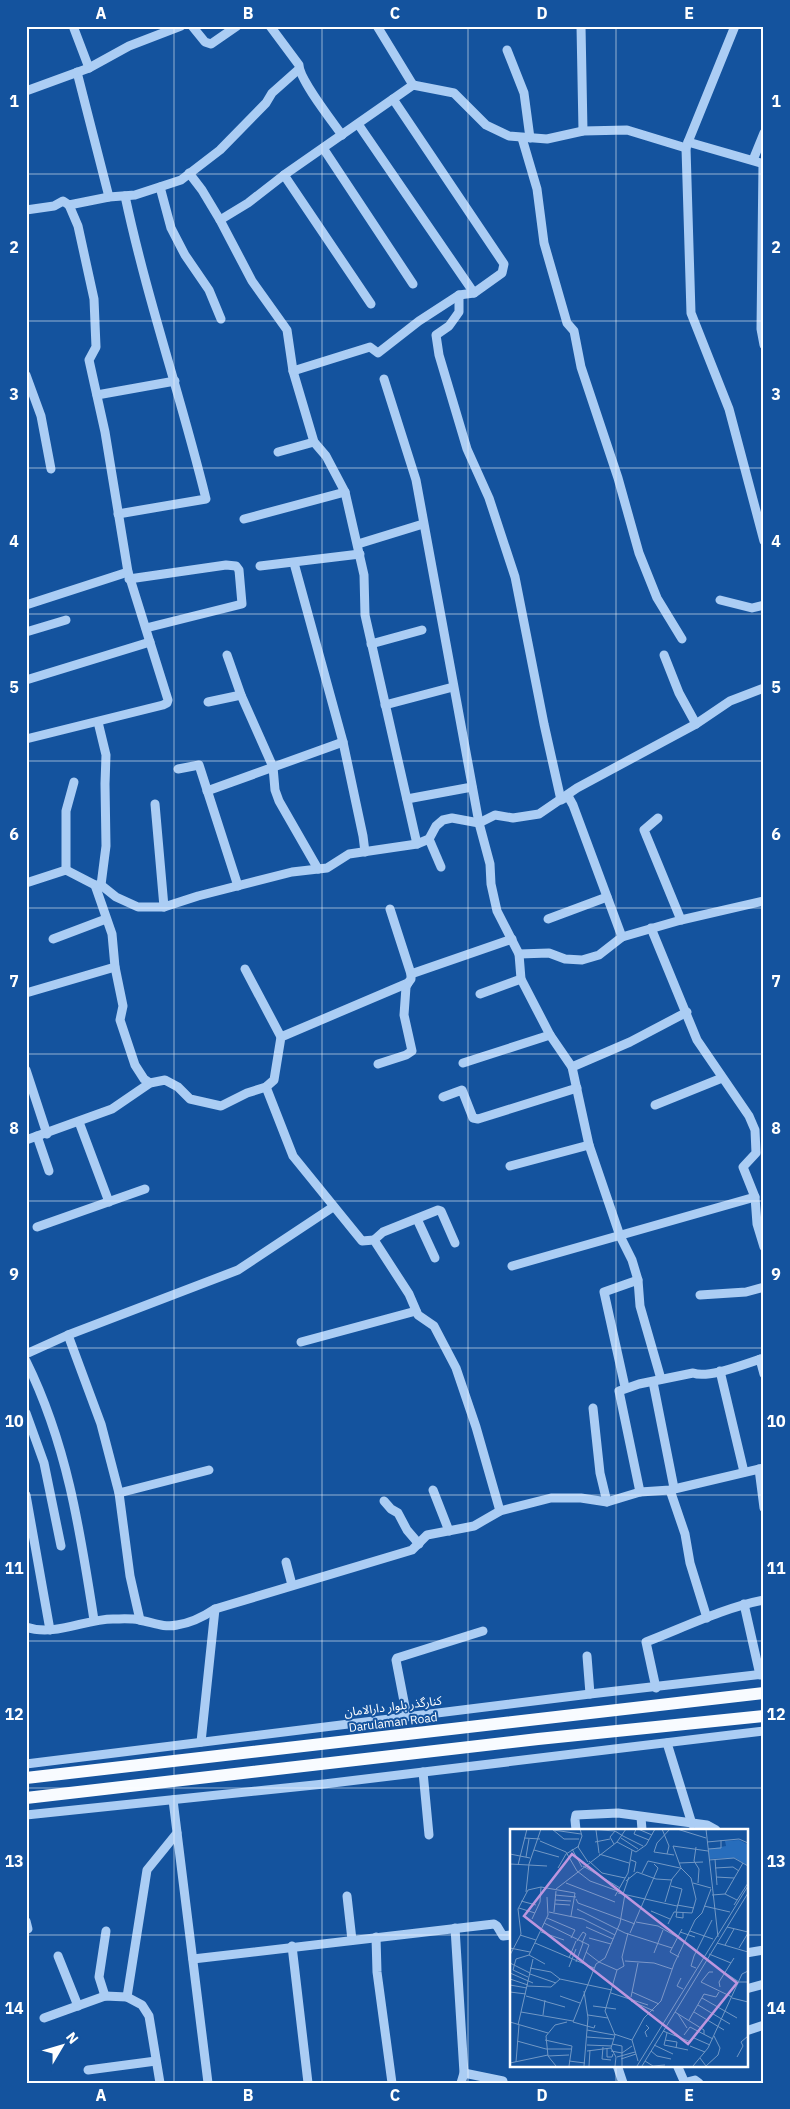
<svg xmlns="http://www.w3.org/2000/svg" width="790" height="2109" viewBox="0 0 790 2109" font-family="'IBM Plex Sans','Noto Sans Arabic',sans-serif">
<rect width="100%" height="100%" fill="#14539e"/>
<g fill="none" stroke-linecap="round" stroke-linejoin="round">
<g stroke="#abcdf4" stroke-width="9">
<path d="M73 26 89 68"/>
<path d="M192 26 205 42 211 44 237 26"/>
<path d="M270 26 299 65C299 79 332 121 342 135"/>
<path d="M377 26 413 85"/>
<path d="M581 26 583 131"/>
<path d="M507 50 524 93 530 138"/>
<path d="M77 72 109 197"/>
<path d="M26 91 89 68 129 46 181 26"/>
<path d="M358 124 474 293"/>
<path d="M522 138 537 189 544 243 567 323 574 331 581 367 618 478 639 553 657 598 682 639"/>
<path d="M688 142 735 26"/>
<path d="M323 148 413 284"/>
<path d="M686 148 691 313 729 409 764 541"/>
<path d="M753 160 764 133"/>
<path d="M763 164 761 329 764 345"/>
<path d="M189 173 202 190 220 220 252 281 287 330 293 371 314 442 326 456 345 492 364 575 365 615 417 844"/>
<path d="M284 175 371 304"/>
<path d="M160 187 171 228 185 255 209 290 221 319"/>
<path d="M26 210 54 206 63 201 69 205 109 197 135 195 181 180 220 150 266 103 272 93 299 69"/>
<path d="M220 220 248 203 284 175 393 99"/>
<path d="M459 295V312L449 326 436 335 439 355 467 449 489 498 515 577 544 724 561 800 568 796 573 805 622 937"/>
<path d="M293 371 370 347 378 353 419 321 459 295 474 293 502 273 504 264 393 99 413 85 454 93 486 125 509 136 547 139 583 131 627 130 686 148 688 142 764 164"/>
<path d="M26 375 41 416 51 469"/>
<path d="M384 379 416 480 479 823 490 864 491 884 497 911 519 954 521 979 550 1035 572 1067 589 1145 620 1236 632 1260 638 1280 640 1306 661 1379"/>
<path d="M97 395 175 381"/>
<path d="M278 452 314 442"/>
<path d="M118 514 206 499C181 397 147 299 125 196"/>
<path d="M244 519 345 492"/>
<path d="M358 544 423 524"/>
<path d="M294 563 343 742 363 836 365 852"/>
<path d="M260 566 360 554"/>
<path d="M129 579 226 565 236 566 239 570 242 604 146 628"/>
<path d="M720 600 752 608 764 605"/>
<path d="M26 605 128 572"/>
<path d="M26 632 66 620"/>
<path d="M371 644 422 630"/>
<path d="M227 655 241 695 273 767 275 790 279 801 318 869"/>
<path d="M664 655 679 693 696 724"/>
<path d="M26 680 150 642"/>
<path d="M208 702 241 695"/>
<path d="M385 705 453 687"/>
<path d="M98 722 106 755 105 784 106 846 101 885"/>
<path d="M26 739 163 705 167 703 168 700 128 572 105 432 89 360 96 347 94 299 78 226 69 205"/>
<path d="M178 769 199 765 238 886"/>
<path d="M207 791 343 742"/>
<path d="M407 799 472 787"/>
<path d="M155 804 164 907"/>
<path d="M658 818 644 830 681 920"/>
<path d="M429 839 441 867"/>
<path d="M66 870V811L74 782"/>
<path d="M26 883 66 870 95 885H101L116 897 138 907H164L198 896 292 872 327 868 349 854 417 844 429 839 436 826 443 820 452 818 479 823 495 815 513 818 539 814 577 788 696 724 730 701 764 688"/>
<path d="M95 885 112 934 115 967 123 1006 120 1020 135 1065 144 1079 150 1083"/>
<path d="M548 919 607 897"/>
<path d="M651 928 697 1040 749 1116 755 1130 756 1153 743 1167 755 1197 757 1224 764 1247"/>
<path d="M53 939 106 919"/>
<path d="M519 954 549 953 565 959 582 960 599 955 622 937 681 920 764 901"/>
<path d="M245 969 281 1037"/>
<path d="M411 974 512 939"/>
<path d="M26 993 115 967"/>
<path d="M480 994 521 979"/>
<path d="M463 1063 550 1035"/>
<path d="M378 1064 406 1055 412 1051 404 1015 406 987 408 983"/>
<path d="M572 1067 630 1042 687 1012"/>
<path d="M26 1070 47 1134"/>
<path d="M266 1087 293 1156 362 1241 374 1240 409 1294 418 1315 434 1326 456 1368 476 1427 500 1511"/>
<path d="M443 1097 462 1090 473 1118 478 1119 577 1088"/>
<path d="M655 1105 722 1078"/>
<path d="M79 1122 109 1202"/>
<path d="M37 1136 49 1171"/>
<path d="M26 1140 112 1109 150 1083 165 1080 178 1087 190 1099 221 1106 247 1093 266 1087 274 1080 281 1037 408 983 411 979V974L390 909"/>
<path d="M510 1166 589 1145"/>
<path d="M417 1219 435 1258"/>
<path d="M37 1227 145 1189"/>
<path d="M374 1240 383 1232 438 1210 441 1211 455 1243"/>
<path d="M512 1266 755 1197"/>
<path d="M700 1295 746 1292 764 1287"/>
<path d="M68 1335 101 1424 119 1493 130 1576 140 1620"/>
<path d="M301 1342 416 1311"/>
<path d="M26 1354 68 1335 238 1270 333 1207"/>
<path d="M760 1359 764 1374"/>
<path d="M26 1361C67 1444 80 1530 94 1620"/>
<path d="M720 1371 744 1472"/>
<path d="M653 1382 674 1488"/>
<path d="M625 1387 604 1292 638 1280"/>
<path d="M593 1408 600 1473 607 1502"/>
<path d="M26 1413 44 1463 61 1546"/>
<path d="M759 1469 764 1508"/>
<path d="M433 1490 449 1531"/>
<path d="M670 1490 685 1534 690 1563 707 1618"/>
<path d="M640 1492 619 1391 639 1384 693 1373C709 1379 747 1363 764 1358"/>
<path d="M119 1493 209 1470"/>
<path d="M26 1495 50 1630"/>
<path d="M384 1501 391 1509 398 1513 407 1530 419 1544"/>
<path d="M286 1562 292 1585"/>
<path d="M744 1604 760 1675"/>
<path d="M26 1627C54 1637 85 1619 113 1619 121 1619 131 1618 139 1620 152 1622 163 1628 177 1625 191 1623 203 1617 215 1609L412 1550 427 1535 474 1526 500 1511 551 1498H581L607 1502 640 1492 670 1490 764 1468"/>
<path d="M587 1656 590 1694"/>
<path d="M656 1688 646 1642C685 1627 723 1608 764 1600"/>
<path d="M407 1717 396 1660 397 1658 483 1631"/>
<path d="M201 1742 215 1609"/>
<path d="M667 1743 692 1824"/>
<path d="M26 1764 590 1694 764 1674"/>
<path d="M423 1772 429 1835"/>
<path d="M173 1800 208 2083"/>
<path d="M26 1815 324 1784 764 1731"/>
<path d="M641 1817 642 1830"/>
<path d="M576 1830 575 1820 576 1815 618 1813 707 1825 716 1830"/>
<path d="M347 1896 352 1940"/>
<path d="M26 1921 28 1929"/>
<path d="M455 1928 464 2073 461 2083"/>
<path d="M376 1937 377 1972 392 2083"/>
<path d="M292 1946 308 2083"/>
<path d="M746 1953 764 1950"/>
<path d="M58 1956 78 2006"/>
<path d="M193 1959 494 1924 497 1926 503 1936 511 1935"/>
<path d="M746 1989 764 1984"/>
<path d="M105 1996 99 1977 106 1931"/>
<path d="M127 1997 147 1870 177 1833"/>
<path d="M44 2018 105 1996 127 1997 142 2005 149 2016 160 2083"/>
<path d="M746 2031 764 2025"/>
<path d="M617 2065 623 2083"/>
<path d="M677 2065 684 2081 687 2082 695 2080 699 2083"/>
<path d="M88 2070 156 2061"/>
<path d="M464 2073 503 2081"/>
</g>
<g stroke="#f8fbff" stroke-width="12">
<path d="M26 1778 764 1693"/>
<path d="M26 1798 538 1739 764 1716"/>
</g>
</g>
<path fill="none" stroke="#fff" stroke-width="1" stroke-opacity="0.55" d="M174 26V2083M322 26V2083M468 26V2083M616 26V1830M26 174H764M26 321H764M26 468H764M26 614H764M26 761H764M26 908H764M26 1054H764M26 1201H764M26 1348H764M26 1495H764M26 1641H764M26 1788H764M26 1935H511M746 1935H764M616 2065V2083"/>
<g text-anchor="middle" dominant-baseline="central" stroke-width="4" stroke-linejoin="round" paint-order="stroke">
<g font-size="12" fill="#fff" stroke="#14539e">
<text transform="translate(393 1706) rotate(-7)">کنارگذر بلوار دارالامان</text>
<text transform="translate(393 1722) rotate(-7)">Darulaman Road</text>
</g>
</g>
<g transform="translate(510 1829)">
<rect width="238" height="238" fill="#14539e"/>
<path d="M229 11 237 15V36L225 29 199 30V20L216 17 215 12Z" fill="#276dbc"/>
<path fill="none" stroke="#7298c5" stroke-width="1" d="M42 0 54 10H69M70 0 72 7 68 18 78 33M78 0 105 2 113 7M126 0 124 5 139 11M128 0 142 6M152 0 159 17 157 25M160 0 147 14 144 23 164 26M167 0 196 9M196 0 208 108M43 1 71 5M86 1 89 24M113 7 133 17M14 9 30 10M111 9 128 20M30 12 56 23 67 42M85 13 100 10M107 13 126 23 136 16 145 0M197 13 229 10 238 14M104 15 100 8 105 2M186 18 184 32 189 40 188 54M62 20 72 38M198 20 211 19V11M24 21 49 28M0 25 20 29M89 25 119 34M16 28 19 10M205 30 207 56M121 31 126 33 124 43M199 31 224 29 238 37M79 32 92 44 115 49M169 34 193 33M0 35 37 37M8 36 17 0M73 37 110 59M48 39 56 25 69 17M205 39 223 38 229 42M67 42 80 52 108 62M132 44 138 32 170 39M206 48 224 49M116 52 127 43 146 50 162 51M56 54 105 73M183 54 201 59M161 57 172 60 166 83M46 60 107 13 116 0M16 63 19 35 31 0M108 64 167 77M113 65 119 48M215 65 233 34M45 66 66 68M202 66 215 65 227 71M105 67 118 44 122 21M66 70 68 74 125 95M45 71 61 72M11 72 26 76M155 73 162 50 171 39M45 75 60 76M167 76 184 79M224 76 238 54M194 77 220 83M9 79 25 84M67 80 115 104 162 119M141 82 160 90M39 83 73 90 105 106M44 83 46 62M167 83 166 88 173 89V84M37 89 65 101 61 109M22 90 30 73 31 58M126 93 148 97 167 108M34 94 79 116 72 134M158 95 164 83 182 84 186 70 181 49 171 39 163 17 198 22M76 98 103 110M217 98 238 103M180 102 203 110M31 103 54 111M170 103 185 108M120 104 148 39 144 35M10 106 26 111M79 109 101 115M67 112 73 103 76 105 72 114M25 114 84 139M207 114 238 123M215 116 224 100M0 119 20 123M229 119 238 104M76 123 89 133M144 124 153 101M199 125 221 134M0 126 11 105 8 80 18 61 31 58 65 64 61 87M19 126 38 86 37 68M19 126 35 135M169 128 160 123 172 100M59 129 66 112M115 132 144 134 162 140M66 133 73 114M89 133 107 141M0 134 20 144M59 138 66 120M186 139 181 137 184 127 202 91M203 143H199L191 153 222 168M214 143 229 153H238M0 144 23 154M20 145 46 154M18 148 3 141 6 130 19 126M171 149 167 157 173 160M0 150 18 156M50 150 102 161M0 156 17 159M17 157 41 158 50 150 41 143 20 139M210 158 209 153 224 129M0 163 16 165M122 163 149 175M101 164 138 176M16 167 55 178M50 167 70 174M121 168 128 134M192 169 227 189M222 169 238 173M121 172 144 182M188 176 220 195M83 177 106 180M11 183 63 192M165 183 194 201V205M184 183 214 201M168 185 177 199M33 186 35 171M78 186 98 189M179 191 194 165 206 168 209 163M0 193 38 204M8 196 23 130M85 196 84 199 63 193 86 135 95 129 110 94 115 65M136 196 139 199 135 203 137 208M77 201 104 206M153 202 181 213M157 204 154 216 178 221M104 205 122 211M174 206 180 198 203 210M77 208 104 210M184 209 200 216M35 211 62 217 59 237M155 211 167 213 166 219M7 212 36 220H61M102 215 112 217V237M77 216 102 217M144 216 163 225M180 217 195 223M93 218 92 230 101 231M97 219V228H102L103 225M77 222 101 219M101 222 112 224 122 217M141 222 147 227 161 230M38 227 59 226M107 228 125 223M227 228 233 217 231 213 238 207M190 229 196 237 208 226 210 219 204 207M111 230 126 225M59 232 75 234M128 232 122 211 134 189 151 172 164 135 185 91 192 84 201 60M135 232 143 237 155 236M6 233 9 196M0 234 38 226M46 237 38 227 36 207 45 196 57 193M74 237 78 189 74 162M79 237 80 221M105 237 106 228 101 219 105 206 95 182 107 141 114 137 112 128 118 104M127 237 238 57M132 237 238 64M183 237 198 219 232 145 238 142"/>
<path fill="#bd96df" fill-opacity="0.15" stroke="#bd96df" stroke-width="2.5" d="M62 25 227 154 178 215 14 87Z"/>
<rect width="238" height="238" fill="none" stroke="#fff" stroke-width="2.5"/>
</g>
<rect width="790" height="2109" fill="none" stroke="#14539e" stroke-width="55"/>
<g transform="translate(62 2046) rotate(52)" stroke="#14539e" stroke-width="4" paint-order="stroke">
<path d="M0-4L9 19L0 12L-9 19Z" fill="#ffffff"/>
<text y="-8" font-size="14" font-weight="bold" text-anchor="middle" fill="#ffffff">N</text>
</g>
<rect x="28" y="28" width="734" height="2054" fill="none" stroke="#fff" stroke-width="2"/>
<g font-size="16" text-anchor="middle" font-weight="bold" fill="#fff">
<text x="101" y="19">A</text>
<text x="248" y="19">B</text>
<text x="395" y="19">C</text>
<text x="542" y="19">D</text>
<text x="689" y="19">E</text>
<text x="14" y="107">1</text>
<text x="776" y="107">1</text>
<text x="14" y="253">2</text>
<text x="776" y="253">2</text>
<text x="14" y="400">3</text>
<text x="776" y="400">3</text>
<text x="14" y="547">4</text>
<text x="776" y="547">4</text>
<text x="14" y="693">5</text>
<text x="776" y="693">5</text>
<text x="14" y="840">6</text>
<text x="776" y="840">6</text>
<text x="14" y="987">7</text>
<text x="776" y="987">7</text>
<text x="14" y="1134">8</text>
<text x="776" y="1134">8</text>
<text x="14" y="1280">9</text>
<text x="776" y="1280">9</text>
<text x="14" y="1427">10</text>
<text x="776" y="1427">10</text>
<text x="14" y="1574">11</text>
<text x="776" y="1574">11</text>
<text x="14" y="1720">12</text>
<text x="776" y="1720">12</text>
<text x="14" y="1867">13</text>
<text x="776" y="1867">13</text>
<text x="14" y="2014">14</text>
<text x="776" y="2014">14</text>
<text x="101" y="2101">A</text>
<text x="248" y="2101">B</text>
<text x="395" y="2101">C</text>
<text x="542" y="2101">D</text>
<text x="689" y="2101">E</text>
</g>
</svg>
